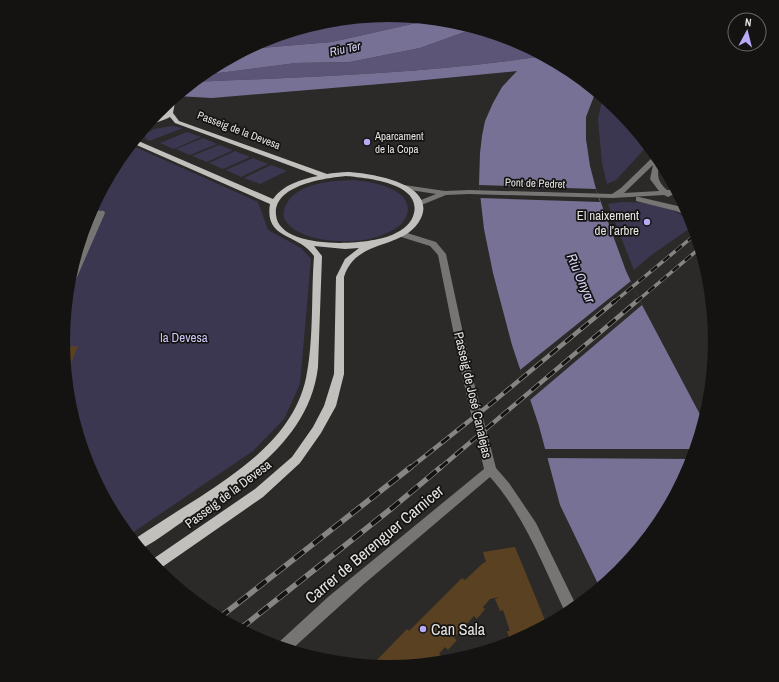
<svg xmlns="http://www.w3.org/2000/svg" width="779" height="682" viewBox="0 0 779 682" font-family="'Archivo Narrow',sans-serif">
<rect width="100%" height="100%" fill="#2c2a28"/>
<g fill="#3c3751">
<path d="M605 98 620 111 648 145 616 180 607 184 602 163 598 119 601 105Z"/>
<path d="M172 126 183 128 149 141 145 138 146 134 154 129Z"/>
<path d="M187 132 201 137 174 149 160 143Z"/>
<path d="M203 138 217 144 190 155 176 149Z"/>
<path d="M131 145 258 202 268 230 301 248 311 259 300 384 284 419 253 451 129 535 118 522 88 466 70 404 64 341 70 277 88 216 119 160Z"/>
<path d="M219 145 233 150 207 162 192 156Z"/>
<path d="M235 151 250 157 223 169 209 163Z"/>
<path d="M253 158 268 164 241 177 226 170Z"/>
<path d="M271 165 287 171 260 184 244 178Z"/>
<path d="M354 180C371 182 408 187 408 210 407 216 404 222 399 226 375 244 338 244 311 237 302 234 288 228 284 218 283 213 284 207 287 203 300 182 332 181 354 180Z"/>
<path d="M622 202C645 202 679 205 693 226L650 256 634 270 608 204Z"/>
</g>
<g fill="#5c5578">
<path d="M390 15 434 19 332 42 249 49 265 40 326 21Z"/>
<path d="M472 27 514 40 544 56C429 73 311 77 194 82L203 75 296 63 350 62 420 48 470 30Z"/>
</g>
<g fill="#777196">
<path d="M434 19 453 21 472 27 470 30 420 48 350 62 296 63 203 75 209 70 249 49 332 42Z"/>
<path d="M544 56 571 70 596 91 586 117V139L590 166 596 189 626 271 642 305 704 422 691 466 660 522 620 572 600 588 560 505 539 426 512 345 493 273 484 229 479 185 480 153 482 136 485 121 493 103 502 87 517 71 404 82 212 98 177 96 194 82C311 77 429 73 544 56Z"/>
</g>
<g fill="#2c2a28">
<path d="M479 185 596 189 600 202 480 198Z"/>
<path d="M631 281 642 305 530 400 520 370Z"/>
<path d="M543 449H696L693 459 546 458Z"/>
</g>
<g fill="#594122">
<path d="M78 346 68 371 67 374 64 347Z"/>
<path d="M515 547 547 625 511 643 507 631H510L503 610 500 611 495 599 499 597 490 599 483 607 485 609 477 619 474 616 454 638 457 640 448 650 445 647 439 654 444 658 441 662 389 667 372 665 407 629 409 631 462 578 465 580 483 563 486 562 483 552Z"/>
</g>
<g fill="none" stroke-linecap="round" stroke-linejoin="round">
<g fill="#767574" fill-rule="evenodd">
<path d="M656 154 661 161C656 174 657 181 667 190H677L679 194 672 195 668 197 664 195 613 198 469 194 446 195 419 206 415 204 416 202 436 194 404 189 400 187 404 185 445 191 469 190 612 194 621 188ZM653 165 650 179 659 191 624 193Z"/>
<path d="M636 197H639L682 207 688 211 691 217 676 211 636 201Z"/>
<path d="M92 210 104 211 105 213 74 284 69 287 74 263 96 215 90 214Z"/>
<path d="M398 232H404L436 242 446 254 472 375 496 468 509 483 536 523 577 607 566 614C544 568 525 516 490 477L364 584 291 650 276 646 278 643 328 597 484 469 462 375 438 255 430 246 398 236 397 234Z"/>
</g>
<path fill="#c2c0bd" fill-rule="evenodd" d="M176 97 173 113 179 121 327 174C333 173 341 172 348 172 369 173 437 183 421 218 405 251 356 237 344 277V374L336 406 321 433 300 463 263 497 158 570 150 561 255 489 292 457 313 427 324 406 334 374 336 277 345 259 359 248 345 249 314 246 322 256 318 367C310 436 250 476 197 512 178 524 160 539 141 549L133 540C155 526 177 511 200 497 245 467 294 434 306 378 314 340 311 295 314 256 299 233 264 240 270 204L132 143 136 140 273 199C283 185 301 179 318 176L175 123 170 117 166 119 147 126C152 119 161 119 166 113 171 107 168 102 176 97ZM346 176C367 178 421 183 414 213 412 223 403 230 394 234 371 246 279 251 276 215 273 185 325 178 346 176Z"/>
<g stroke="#878584" stroke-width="3.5">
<g id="rail-far2">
<path d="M614 302 696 234"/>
<path d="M636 302 700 248"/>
</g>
</g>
<g stroke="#878584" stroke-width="4.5">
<g id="rail-far1">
<path d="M410 468 493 402 615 301"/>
<path d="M440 468 637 301"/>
</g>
</g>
<g stroke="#878584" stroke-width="5.5">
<g id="rail">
<path d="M219 618 411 467"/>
<path d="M240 629 392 508 441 467"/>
</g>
</g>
<use href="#rail-far2" stroke="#141312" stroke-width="2.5" stroke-dasharray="8" stroke-linecap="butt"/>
<use href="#rail-far1" stroke="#141312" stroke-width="3" stroke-dasharray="10" stroke-linecap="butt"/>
<use href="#rail" stroke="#141312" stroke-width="4" stroke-dasharray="12" stroke-linecap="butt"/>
</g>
<g fill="#b9aaf7" stroke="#141312" stroke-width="1.5">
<circle cx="367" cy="142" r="4"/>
<circle cx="647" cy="222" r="4"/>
<circle cx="423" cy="629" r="4"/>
</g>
<g text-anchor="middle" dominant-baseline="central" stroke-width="3.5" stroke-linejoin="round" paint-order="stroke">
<g font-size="11" fill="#e5e4e3" stroke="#141312">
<text transform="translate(239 130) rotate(21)">Passeig de la Devesa</text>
<text transform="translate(535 183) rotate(2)">Pont de Pedret</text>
</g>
<g font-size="11" fill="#e5e4e3" stroke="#141312" text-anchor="start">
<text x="375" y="136">Aparcament<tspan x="375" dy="13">de la Copa</tspan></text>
</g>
<g font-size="12" font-style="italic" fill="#d9d3f8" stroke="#141312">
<text transform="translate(345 49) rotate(-12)">Riu Ter</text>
</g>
<g font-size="13" fill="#e5e4e3" stroke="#141312" text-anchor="end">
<text x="639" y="215">El naixement<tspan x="639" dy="15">de l’arbre</tspan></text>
</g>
<g font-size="13" fill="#cfc7f9" stroke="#141312">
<text x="184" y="337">la Devesa</text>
</g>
<g font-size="13" fill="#e5e4e3" stroke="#141312">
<text transform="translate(473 395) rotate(77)">Passeig de José Canalejas</text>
<text transform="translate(228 494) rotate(-37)">Passeig de la Devesa</text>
</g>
<g font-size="14" font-style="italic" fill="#d9d3f8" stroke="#141312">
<text transform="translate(581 278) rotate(67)">Riu Onyar</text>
</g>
<g font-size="16" fill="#e5e4e3" stroke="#141312">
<text transform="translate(374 544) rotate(-40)">Carrer de Berenguer Carnicer</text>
</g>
<g font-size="16" fill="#e5e4e3" stroke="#141312" text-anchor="start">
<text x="431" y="629">Can Sala</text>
</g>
</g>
<path d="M0 0H779V682H0ZM70 341a319 319 0 1 1 638 0a319 319 0 1 1-638 0Z" fill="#141312" fill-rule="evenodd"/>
<g transform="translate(747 32) rotate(7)"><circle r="19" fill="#141312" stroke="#686766"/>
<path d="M0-3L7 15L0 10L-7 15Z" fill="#b9aaf7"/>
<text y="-6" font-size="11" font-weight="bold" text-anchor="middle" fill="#e5e4e3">N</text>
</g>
</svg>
